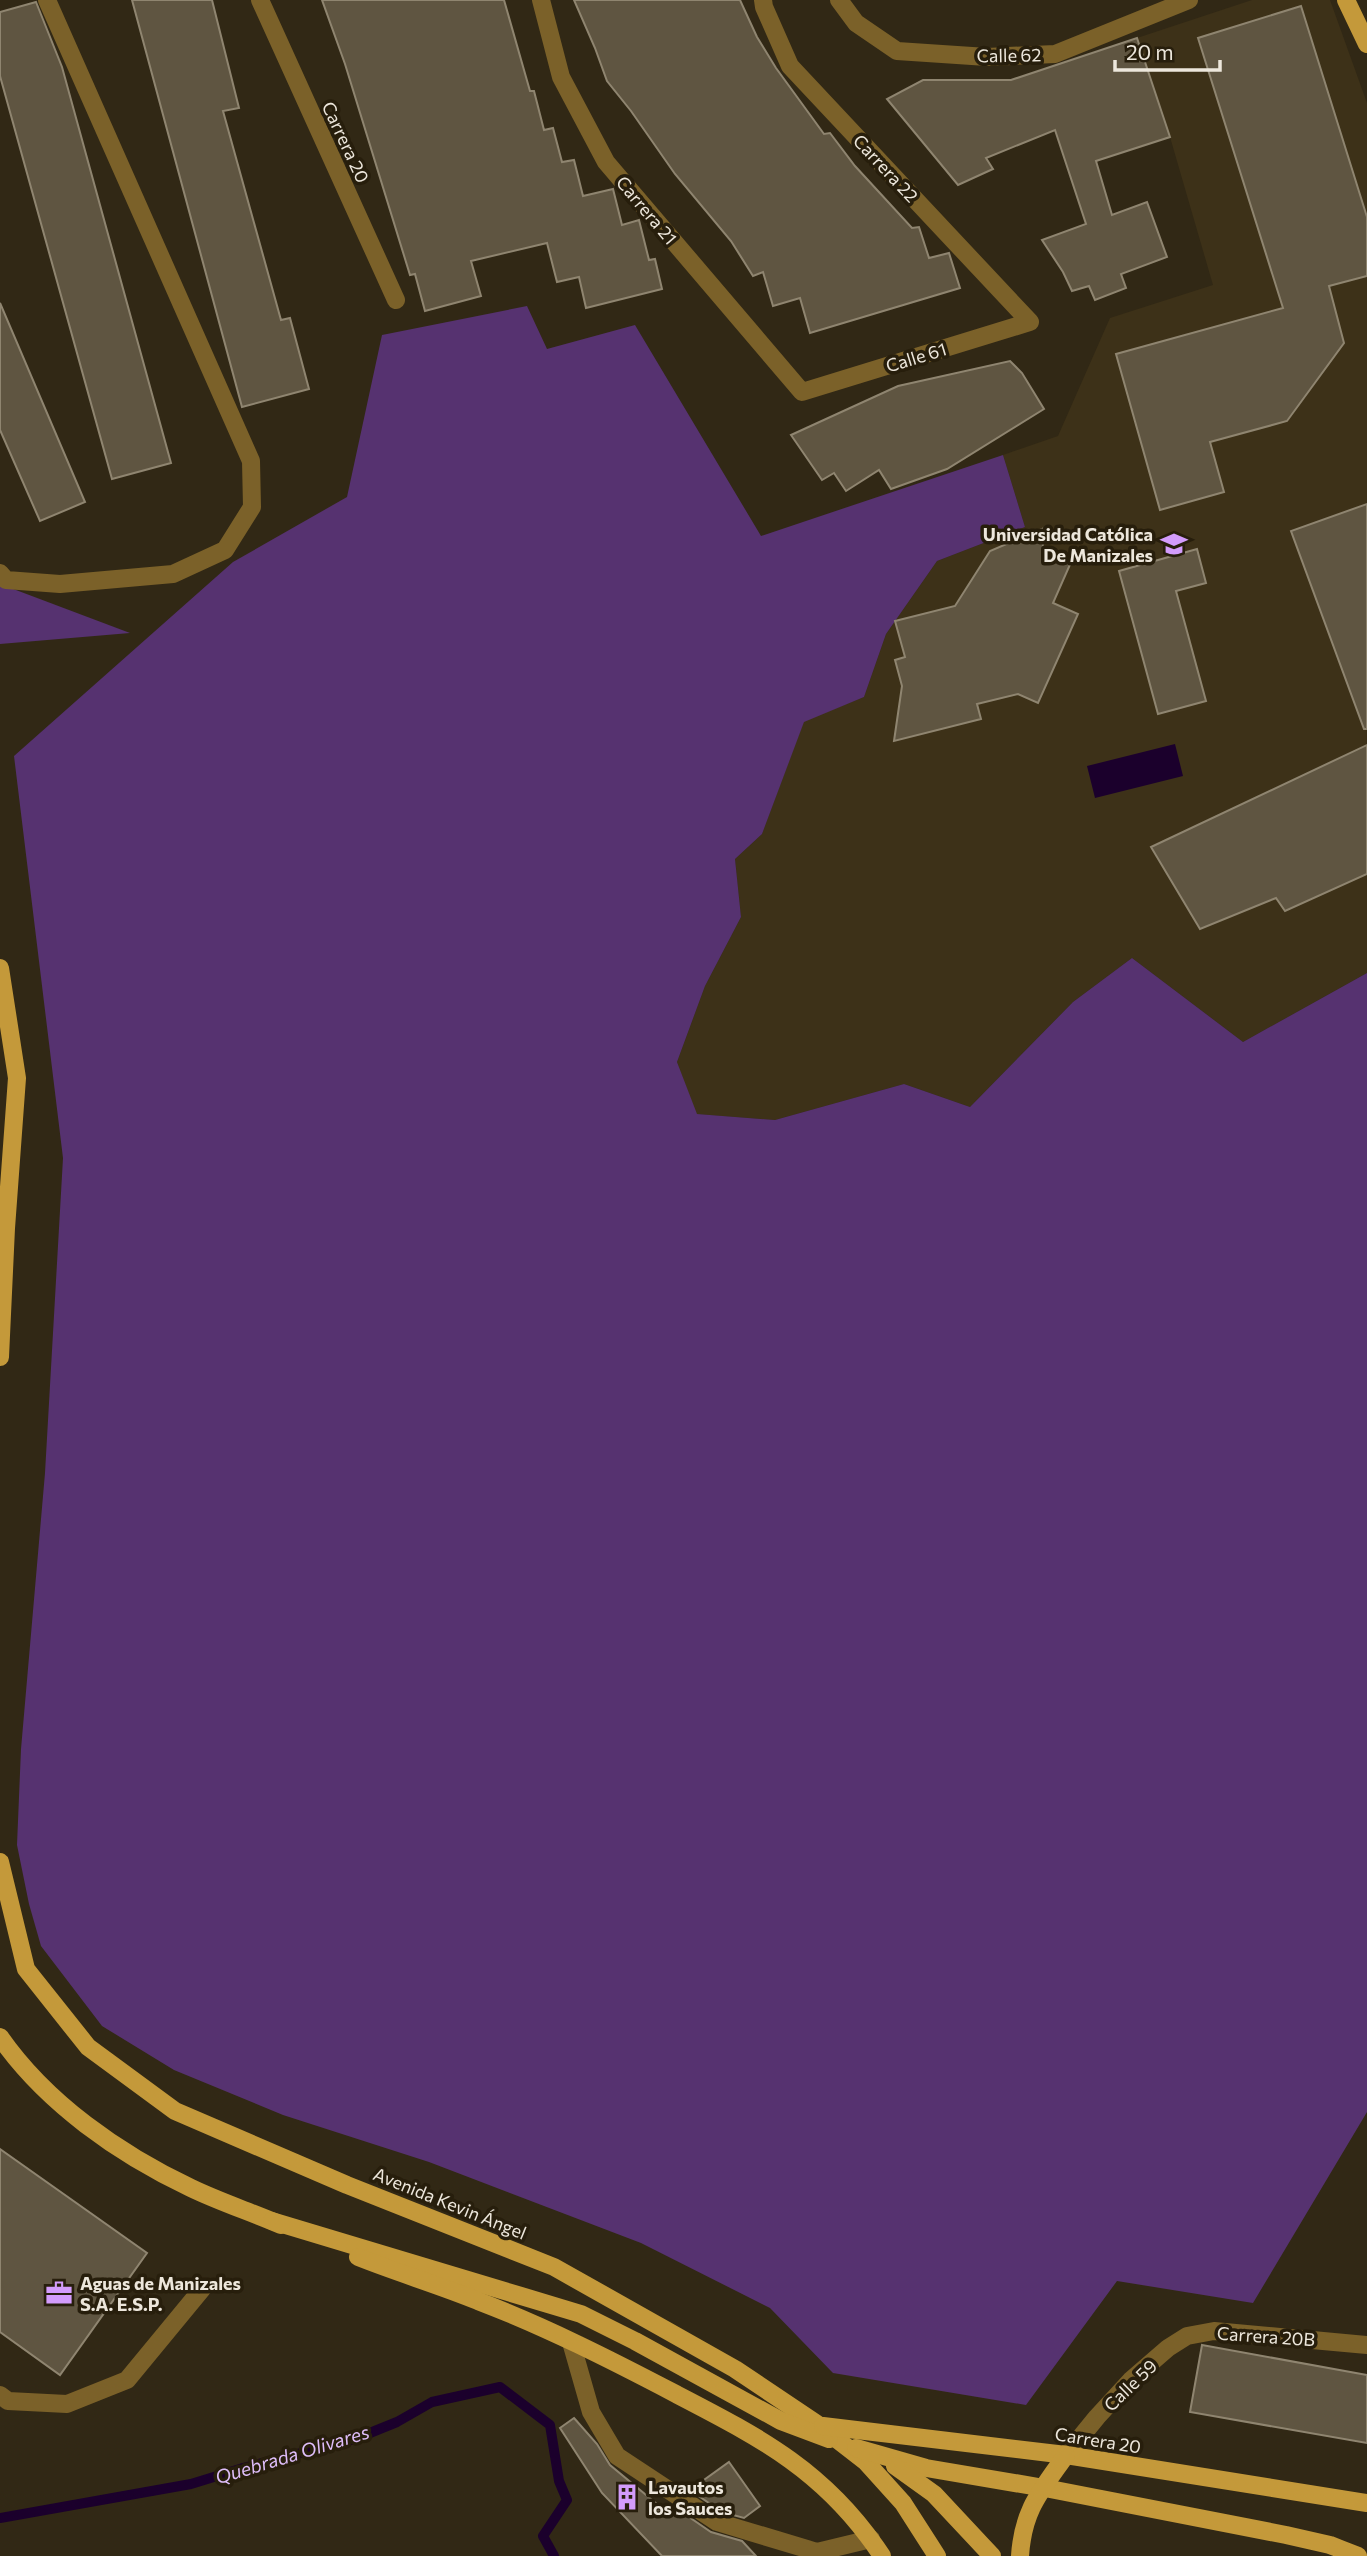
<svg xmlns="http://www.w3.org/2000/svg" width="1367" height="2556" viewBox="0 0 1367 2556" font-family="Commissioner,sans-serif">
<rect width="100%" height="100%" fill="#312815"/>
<path fill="#3d3118" d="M1252 0H1330L1367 103V973L1243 1042 1132 958 1073 1002 970 1107 904 1084 775 1120 696 1114 677 1062 705 986 741 917 735 859 762 834 804 721 864 697 886 634 937 561 1025 527 1003 455 1058 436 1110 318 1213 285 1170 137 1137 38Z"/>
<g fill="#563270">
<path d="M527 306 547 349 635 325 761 536 1003 455 1025 527 937 561 886 634 864 697 804 722 762 834 735 859 741 917 705 986 677 1062 697 1114 775 1120 904 1084 970 1107 1073 1002 1132 958 1243 1042 1367 973V2112L1253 2303 1117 2281 1026 2405 833 2373 770 2308 641 2243 429 2162 283 2115 174 2070 102 2026 41 1946 29 1904 17 1845 21 1749 45 1473 63 1158 14 756 233 562 347 497 382 335Z"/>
<path d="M0 584 130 633 0 644Z"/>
</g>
<path fill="#1b002c" d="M1175 744 1183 776 1095 798 1087 766Z"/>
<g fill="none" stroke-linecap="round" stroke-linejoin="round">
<path stroke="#1b002c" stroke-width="10" d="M0 2518 191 2484 243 2468 355 2439 397 2422 432 2402 500 2387 550 2425 559 2481 567 2500 543 2536 554 2556"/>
</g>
<g fill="#5f5541" stroke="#8f8570" stroke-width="2">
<path d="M132 0H212L239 108 223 111 281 320 290 318 309 389 242 407Z"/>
<path d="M322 0H504L530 91H534L544 130 553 128 562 162 574 160 583 196 613 189 622 225 639 220 649 260 655 259 662 289 586 308 579 277 557 282 547 243 471 261 481 296 425 311 415 274 410 275 345 64Z"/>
<path d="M574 0H740L757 37 776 68 824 134 830 133 855 166 912 228 919 227 929 258 949 253 960 288 810 333 800 298 773 306 763 272 753 276 731 241 675 174 631 111 607 81 595 48Z"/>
<path d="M36 2 62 67 171 463 112 479 0 76V12Z"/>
<path d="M1301 6 1367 217V276L1329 286 1344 343 1287 421 1210 442 1224 492 1160 510 1116 354 1283 308 1198 38Z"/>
<path d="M1137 38 1170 137 1096 161 1112 215 1147 202 1167 257 1121 274 1126 288 1095 300 1089 286 1072 291 1063 272 1042 240 1086 224 1055 130 986 158 993 169 958 185 887 99 923 80H1011Z"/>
<path d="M0 303 85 502 40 521 0 430Z"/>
<path d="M1010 361 1022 373 1044 409 947 469 891 489 879 470 846 491 834 473 822 480 791 435 898 386Z"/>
<path d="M1367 504V729H1364L1291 531Z"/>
<path d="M1042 529 1043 547 1072 560 1053 603 1078 614 1038 703 1018 694 977 704 981 719 894 741 902 686 895 660 905 657 895 621 955 606 990 551Z"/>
<path d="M1197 549 1206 583 1176 591 1206 701 1158 714 1119 571Z"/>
<path d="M1367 745V874L1285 911 1276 898 1200 929 1151 847Z"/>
<path d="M0 2149 147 2253 60 2375 0 2332Z"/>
<path d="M1202 2345 1367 2375V2443L1190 2412Z"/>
<path d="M574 2418 597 2444 610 2465 663 2509 670 2504 711 2532 742 2541 756 2556H662L602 2493 560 2428Z"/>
<path d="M729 2462 760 2506 744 2518 722 2512 690 2490Z"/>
</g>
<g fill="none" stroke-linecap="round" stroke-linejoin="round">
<g stroke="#7b6129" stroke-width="18">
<path d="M260 0 396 300"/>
<path d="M541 0 561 77 606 162 802 392 1030 322 790 66 764 7 763 0"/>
<path d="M839 0 856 23 897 51 987 57 1055 54 1189 0"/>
<path d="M0 573 6 580 60 584 173 574 225 550 252 507 251 461 47 0"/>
<path d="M571 2342 591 2412 617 2456 717 2522 817 2552 871 2539"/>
<path d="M0 2395 8 2401 67 2404 127 2380 202 2289"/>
<path d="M1066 2455 1097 2417 1131 2380 1168 2348 1187 2336 1214 2331 1367 2345"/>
</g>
<g stroke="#c4993a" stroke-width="18">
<path d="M1346 0 1367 44"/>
<path d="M0 968 17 1078 6 1228 0 1357"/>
<path d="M0 1862 26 1969 88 2047 175 2111 347 2185 554 2267 735 2369 817 2424 866 2462 903 2503 937 2556"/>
<path d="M0 2037C46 2103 119 2154 191 2188 220 2202 251 2212 281 2225"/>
<path d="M272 2221 581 2314 635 2341 781 2421 829 2439"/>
<path d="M358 2257C398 2273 439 2285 478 2301 546 2327 611 2360 676 2394 761 2438 827 2472 882 2556"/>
<path d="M823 2426 1066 2455 1367 2503"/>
<path d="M856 2448 926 2468 1050 2489 1286 2535 1330 2545 1358 2556"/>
<path d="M895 2466 934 2494 992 2556"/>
<path d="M1020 2556C1023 2510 1040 2492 1066 2455"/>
</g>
</g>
<defs>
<g id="university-bare" transform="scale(2.1)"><path d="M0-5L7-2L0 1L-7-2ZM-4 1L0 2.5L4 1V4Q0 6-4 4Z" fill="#d39cfc" stroke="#271e0c" stroke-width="2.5" paint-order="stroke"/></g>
<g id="office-bare" transform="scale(2.1)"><path d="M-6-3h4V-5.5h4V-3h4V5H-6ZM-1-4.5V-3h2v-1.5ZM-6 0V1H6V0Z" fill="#d39cfc" stroke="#271e0c" stroke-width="2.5" paint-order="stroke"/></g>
<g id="building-bare" transform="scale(2.1)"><path d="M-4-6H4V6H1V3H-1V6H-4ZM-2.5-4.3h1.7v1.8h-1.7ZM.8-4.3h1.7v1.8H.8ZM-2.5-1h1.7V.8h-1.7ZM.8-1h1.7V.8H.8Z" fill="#d39cfc" stroke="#271e0c" stroke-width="2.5" paint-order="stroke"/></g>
</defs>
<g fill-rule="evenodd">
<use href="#university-bare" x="1174" y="544"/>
<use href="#office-bare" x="59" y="2293"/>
<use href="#building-bare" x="627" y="2497"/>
</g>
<g text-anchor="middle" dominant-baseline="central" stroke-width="7" stroke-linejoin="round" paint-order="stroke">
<g font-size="18" fill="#ede7dc" stroke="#271e0c">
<text transform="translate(1009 55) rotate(-1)">Calle 62</text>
<text transform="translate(346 142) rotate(65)">Carrera 20</text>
<text transform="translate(886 168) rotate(47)">Carrera 22</text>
<text transform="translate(647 210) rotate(50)">Carrera 21</text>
<text transform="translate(916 357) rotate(-17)">Calle 61</text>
<text transform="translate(450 2203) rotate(22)">Avenida Kevin Ángel</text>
<text transform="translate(1266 2336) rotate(4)">Carrera 20B</text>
<text transform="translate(1130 2385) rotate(-44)">Calle 59</text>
<text transform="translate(1098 2440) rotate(9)">Carrera 20</text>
</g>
<g font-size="18" font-weight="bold" fill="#ede7dc" stroke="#271e0c" text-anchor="start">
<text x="1153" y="534" text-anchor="end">Universidad Católica<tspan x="1153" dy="21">De Manizales</tspan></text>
<text x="80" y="2283">Aguas de Manizales<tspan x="80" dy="21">S.A. E.S.P.</tspan></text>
<text x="648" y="2487">Lavautos<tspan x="648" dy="21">los Sauces</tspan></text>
</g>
<g font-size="19" font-style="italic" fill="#debdf9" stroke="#271e0c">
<text transform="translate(292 2454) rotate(-17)">Quebrada Olivares</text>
</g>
</g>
<path d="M1115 60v10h105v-10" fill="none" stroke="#ede7dc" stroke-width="3.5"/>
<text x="1126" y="60" font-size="21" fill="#ede7dc" stroke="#271e0c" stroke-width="5" paint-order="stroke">20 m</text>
</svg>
